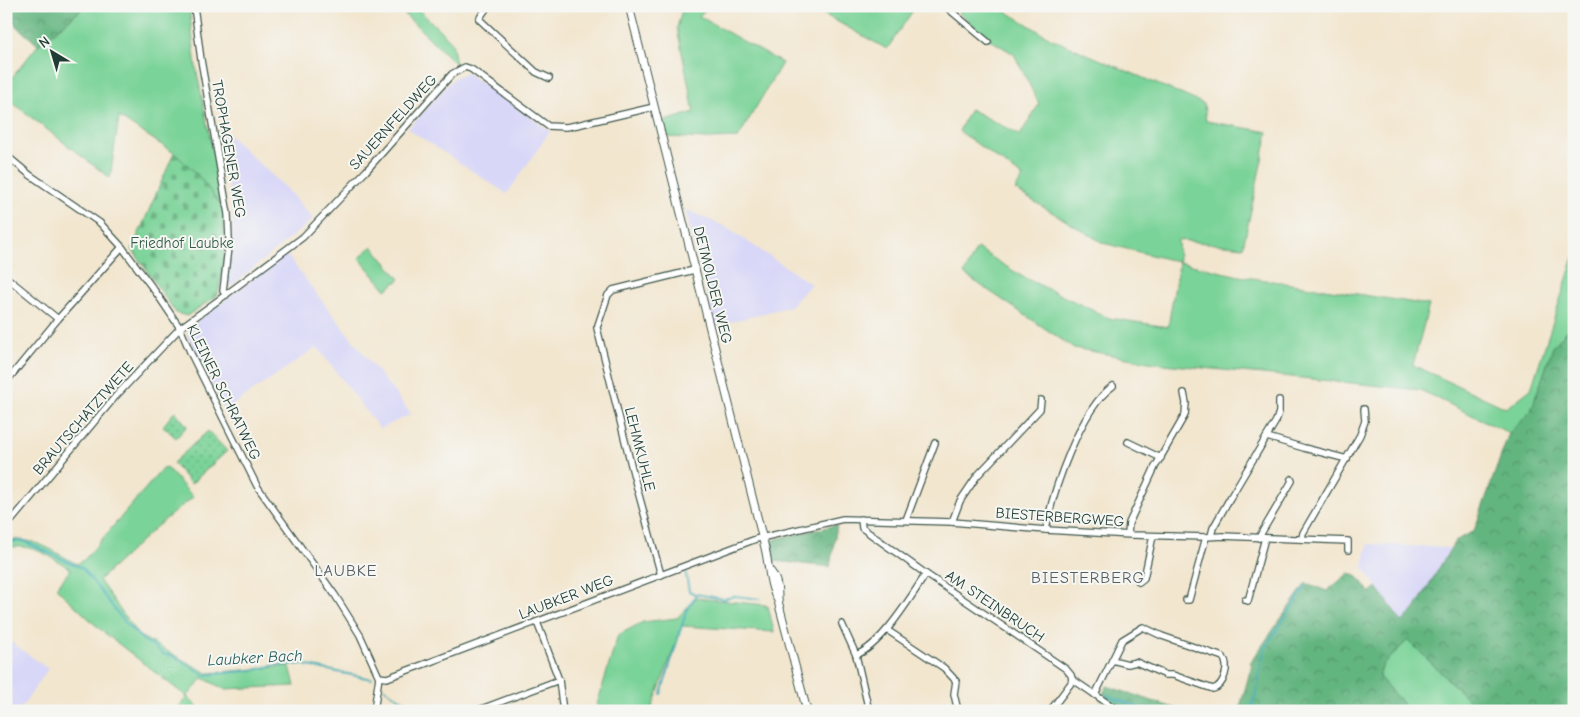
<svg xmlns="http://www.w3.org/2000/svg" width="1580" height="717" viewBox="0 0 1580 717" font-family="'Comic Neue',sans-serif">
<defs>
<pattern id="forest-crowns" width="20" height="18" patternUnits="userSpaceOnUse" patternTransform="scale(1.25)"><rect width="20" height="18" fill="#63b580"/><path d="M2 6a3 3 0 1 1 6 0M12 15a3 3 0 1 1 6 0" fill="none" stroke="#51946a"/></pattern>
<pattern id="cemetery-stones" width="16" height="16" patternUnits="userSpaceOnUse" patternTransform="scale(1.25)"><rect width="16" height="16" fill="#7ad398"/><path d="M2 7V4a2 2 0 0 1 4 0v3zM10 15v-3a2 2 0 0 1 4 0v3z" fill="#63ac7d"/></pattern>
<pattern id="park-dots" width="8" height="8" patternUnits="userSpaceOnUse" patternTransform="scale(1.25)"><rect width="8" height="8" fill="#7ad398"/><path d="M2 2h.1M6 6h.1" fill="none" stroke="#63ac7d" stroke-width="1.8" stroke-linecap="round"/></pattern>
</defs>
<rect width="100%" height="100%" fill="#f6f6f2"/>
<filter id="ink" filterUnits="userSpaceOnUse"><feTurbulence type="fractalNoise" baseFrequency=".02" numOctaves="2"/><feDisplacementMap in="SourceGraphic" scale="10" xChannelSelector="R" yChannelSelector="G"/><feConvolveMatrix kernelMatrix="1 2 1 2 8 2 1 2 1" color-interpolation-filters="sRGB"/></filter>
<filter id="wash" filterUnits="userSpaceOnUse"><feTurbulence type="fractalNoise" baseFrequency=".0096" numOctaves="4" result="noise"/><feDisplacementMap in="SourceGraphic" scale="20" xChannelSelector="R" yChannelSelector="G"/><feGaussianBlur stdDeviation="1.12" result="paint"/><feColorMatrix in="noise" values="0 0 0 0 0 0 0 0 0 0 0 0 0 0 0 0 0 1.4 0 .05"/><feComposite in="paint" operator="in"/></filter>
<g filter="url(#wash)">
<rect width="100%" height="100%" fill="#f2e6cf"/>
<g fill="#d8d7f8">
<path d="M467 73 550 131 507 194 408 129 455 77Z"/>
<path d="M219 126 287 189 313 219 229 288 226 284 232 229 233 213Z"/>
<path d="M685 209 724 226 811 284 791 306 715 326Z"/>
<path d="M286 254 319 297 411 414 380 429 317 347 225 410 187 335 189 327Z"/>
<path d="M1368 544 1451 548 1415 609 1402 622 1363 567Z"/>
<path d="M6 638 48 669 19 711H6Z"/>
</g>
<g fill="#7ad398" stroke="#4c8866">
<path d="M82 6H189L196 67 224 209 196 173 174 153 119 117 110 178 6 98V85L38 45 81 10Z"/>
<path d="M396 6H415L452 42 456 64Z"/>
<path d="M683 6H710L699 16 782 63 738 138 706 139 666 137 662 122 694 112 677 28Z"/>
<path d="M809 6H916L887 49Z"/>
<path d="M959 6H997L1052 39 1204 104 1206 121 1268 132 1243 247 1178 240 1179 262 1239 276 1429 305 1413 365 1506 408 1531 389 1574 257V313L1570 327 1553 347 1531 411 1509 433 1420 390 1154 363 1074 348 964 274 977 248 1023 277 1109 318 1168 327 1179 262 1103 243 1015 190 1023 177 959 131 970 109 1020 135 1039 104 1014 54 987 38 958 12Z"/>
<path d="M372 246 400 279 386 290 359 258Z"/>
<path d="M163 468 168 469 193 497 156 527 99 580 138 635 207 673 290 666 295 686 224 689 203 678 187 697 202 711H176L187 697 102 631 56 588 71 569C49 556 33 543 6 548V537L8 540C38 538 52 551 77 564L85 559Z"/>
<path d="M696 598 766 605V607L768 606 774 632 682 626 651 711H595L618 635 643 622 677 618Z"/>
<path d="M1408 640 1476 707 1472 711H1409L1379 677 1383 664Z"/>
</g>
<g fill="url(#forest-crowns)" stroke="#41795a">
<path d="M6 6H82L81 10 38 45 6 17Z"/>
<path d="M1574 313V435H1571L1574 437V711H1472L1476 707 1408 640 1383 664 1379 677 1409 711H1239L1252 664 1250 663 1306 583 1327 591 1349 573 1358 577 1370 593 1377 587 1402 622 1415 609 1455 541 1474 531 1509 433 1531 411 1553 347 1570 327Z"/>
<path d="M837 525 830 567 774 561 770 542 776 539Z"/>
<path d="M1107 686 1183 711H1115L1100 699Z"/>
</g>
<path fill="url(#cemetery-stones)" stroke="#4c8866" d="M174 153 196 173 224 209V259L218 295 187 316 176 313 132 249Z"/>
<g fill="url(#park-dots)" stroke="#4c8866">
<path d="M175 411 187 426 176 438 163 426Z"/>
<path d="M208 431 227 451 191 484 173 463Z"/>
</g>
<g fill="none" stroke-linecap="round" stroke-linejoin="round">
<g stroke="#3aabb6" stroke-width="2">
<path d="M6 542 23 541 82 568 128 626 143 640 155 647 163 654 173 656 205 675 254 670 275 665 299 664 372 679"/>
<path d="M696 594 724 599 735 596 760 599"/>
<path d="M384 688 400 699 434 711"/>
<path d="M661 694 687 609 695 597V594L689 591 685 569"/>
<path d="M1107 695 1129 704 1151 711"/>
<path d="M1249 711 1256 694 1264 649 1306 586"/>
</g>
</g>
</g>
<g filter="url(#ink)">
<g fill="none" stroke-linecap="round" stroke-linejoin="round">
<g stroke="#3f564b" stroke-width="8">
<g id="minor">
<path d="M194 6 201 60 228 214 229 239 223 291 226 295"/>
<path d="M488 6 479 19 536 72 549 78"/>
<path d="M945 6 988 42"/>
<path d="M6 155 30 175 100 223 122 247 157 294 180 328 191 354 257 486 335 595 360 635 379 677"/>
<path d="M6 277 58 319"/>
<path d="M598 325 608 295 613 290 694 270"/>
<path d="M597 328 634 477 661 575"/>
<path d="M6 382 58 319 122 247"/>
<path d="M1267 437 1304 448 1347 459"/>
<path d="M1128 442 1161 458"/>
<path d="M861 519 862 528 926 574 1066 669 1071 675 1072 679 1119 711"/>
<path d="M906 520 935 443"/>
<path d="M952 522 960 501 977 476 1040 409 1041 400"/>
<path d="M6 524 12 520 115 397 180 328 220 299 303 237 366 171 452 74 465 67 471 69 548 126 566 127 577 125 654 107"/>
<path d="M1046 530C1052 492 1081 408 1113 386"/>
<path d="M1128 534 1129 523 1155 467 1185 415 1186 403 1184 393"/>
<path d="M1211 536 1213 528 1230 498 1276 421 1279 412V400"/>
<path d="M1259 538 1262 532 1292 481 1291 479"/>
<path d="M1302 538 1303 533 1360 435 1365 421 1364 409"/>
<path d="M1139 582 1144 578 1153 536"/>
<path d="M1186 600H1189L1206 537"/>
<path d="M1245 600 1248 601 1265 538"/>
<path d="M537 622 559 680 563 711"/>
<path d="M842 624 856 655"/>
<path d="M887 630 944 668 956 681 954 694 958 711"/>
<path d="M379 677 387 678 430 662 756 539 843 519 952 522 1046 530 1132 535 1206 537 1222 536 1348 541V550"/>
<path d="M1095 695 1122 640 1143 627 1162 636 1223 657C1230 666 1224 686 1213 689L1173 675H1166L1136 662 1128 664 1112 660"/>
<path d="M374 711 379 677"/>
<path d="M476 711 559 680"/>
<path d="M869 711 856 655C882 645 910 598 926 574"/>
<path d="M1050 711 1071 683 1072 679"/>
</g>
</g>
<g stroke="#3f564b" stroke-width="9">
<g id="tertiary">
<path d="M629 6 765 548C769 564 769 587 778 600"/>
<path d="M771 572C778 581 778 590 778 601L807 711"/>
</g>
</g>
<use href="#minor" stroke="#fff" stroke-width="5.5"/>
<use href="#tertiary" stroke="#fff" stroke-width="7"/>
</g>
</g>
<g text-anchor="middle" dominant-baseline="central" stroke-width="4" stroke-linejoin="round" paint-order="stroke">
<g font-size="15" fill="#1f3d34" stroke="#f6f6f2">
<text transform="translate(393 122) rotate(-48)">SAUERNFELDWEG</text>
<text transform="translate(229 149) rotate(80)">TROPHAGENER WEG</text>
<text transform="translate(713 285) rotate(76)">DETMOLDER WEG</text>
<text transform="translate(224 392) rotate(64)">KLEINER SCHRATWEG</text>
<text transform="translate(83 418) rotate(-49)">BRAUTSCHATZTWETE</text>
<text transform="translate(640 449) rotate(76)">LEHMKUHLE</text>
<text transform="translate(1060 517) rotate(4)">BIESTERBERGWEG</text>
<text transform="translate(566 597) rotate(-21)">LAUBKER WEG</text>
<text transform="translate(995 606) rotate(34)">AM STEINBRUCH</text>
</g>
<g font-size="15" fill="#315b48" stroke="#f6f6f2">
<text x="182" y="243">Friedhof Laubke</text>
</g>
<g font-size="16" letter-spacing="1" fill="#565e64" stroke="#f6f6f2">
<text x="346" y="571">LAUBKE</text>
<text x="1088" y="578">BIESTERBERG</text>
</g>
<g font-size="16" font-style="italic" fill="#275e5b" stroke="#f6f6f2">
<text transform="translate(255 658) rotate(-3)">Laubker Bach</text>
</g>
</g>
<rect width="1580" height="717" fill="none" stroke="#f6f6f2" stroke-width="25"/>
<g transform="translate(52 52) rotate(322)" stroke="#f6f6f2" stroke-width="4" paint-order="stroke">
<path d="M0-4L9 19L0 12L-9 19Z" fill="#1f3d34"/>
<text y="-8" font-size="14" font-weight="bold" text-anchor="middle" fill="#1f3d34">N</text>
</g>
</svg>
